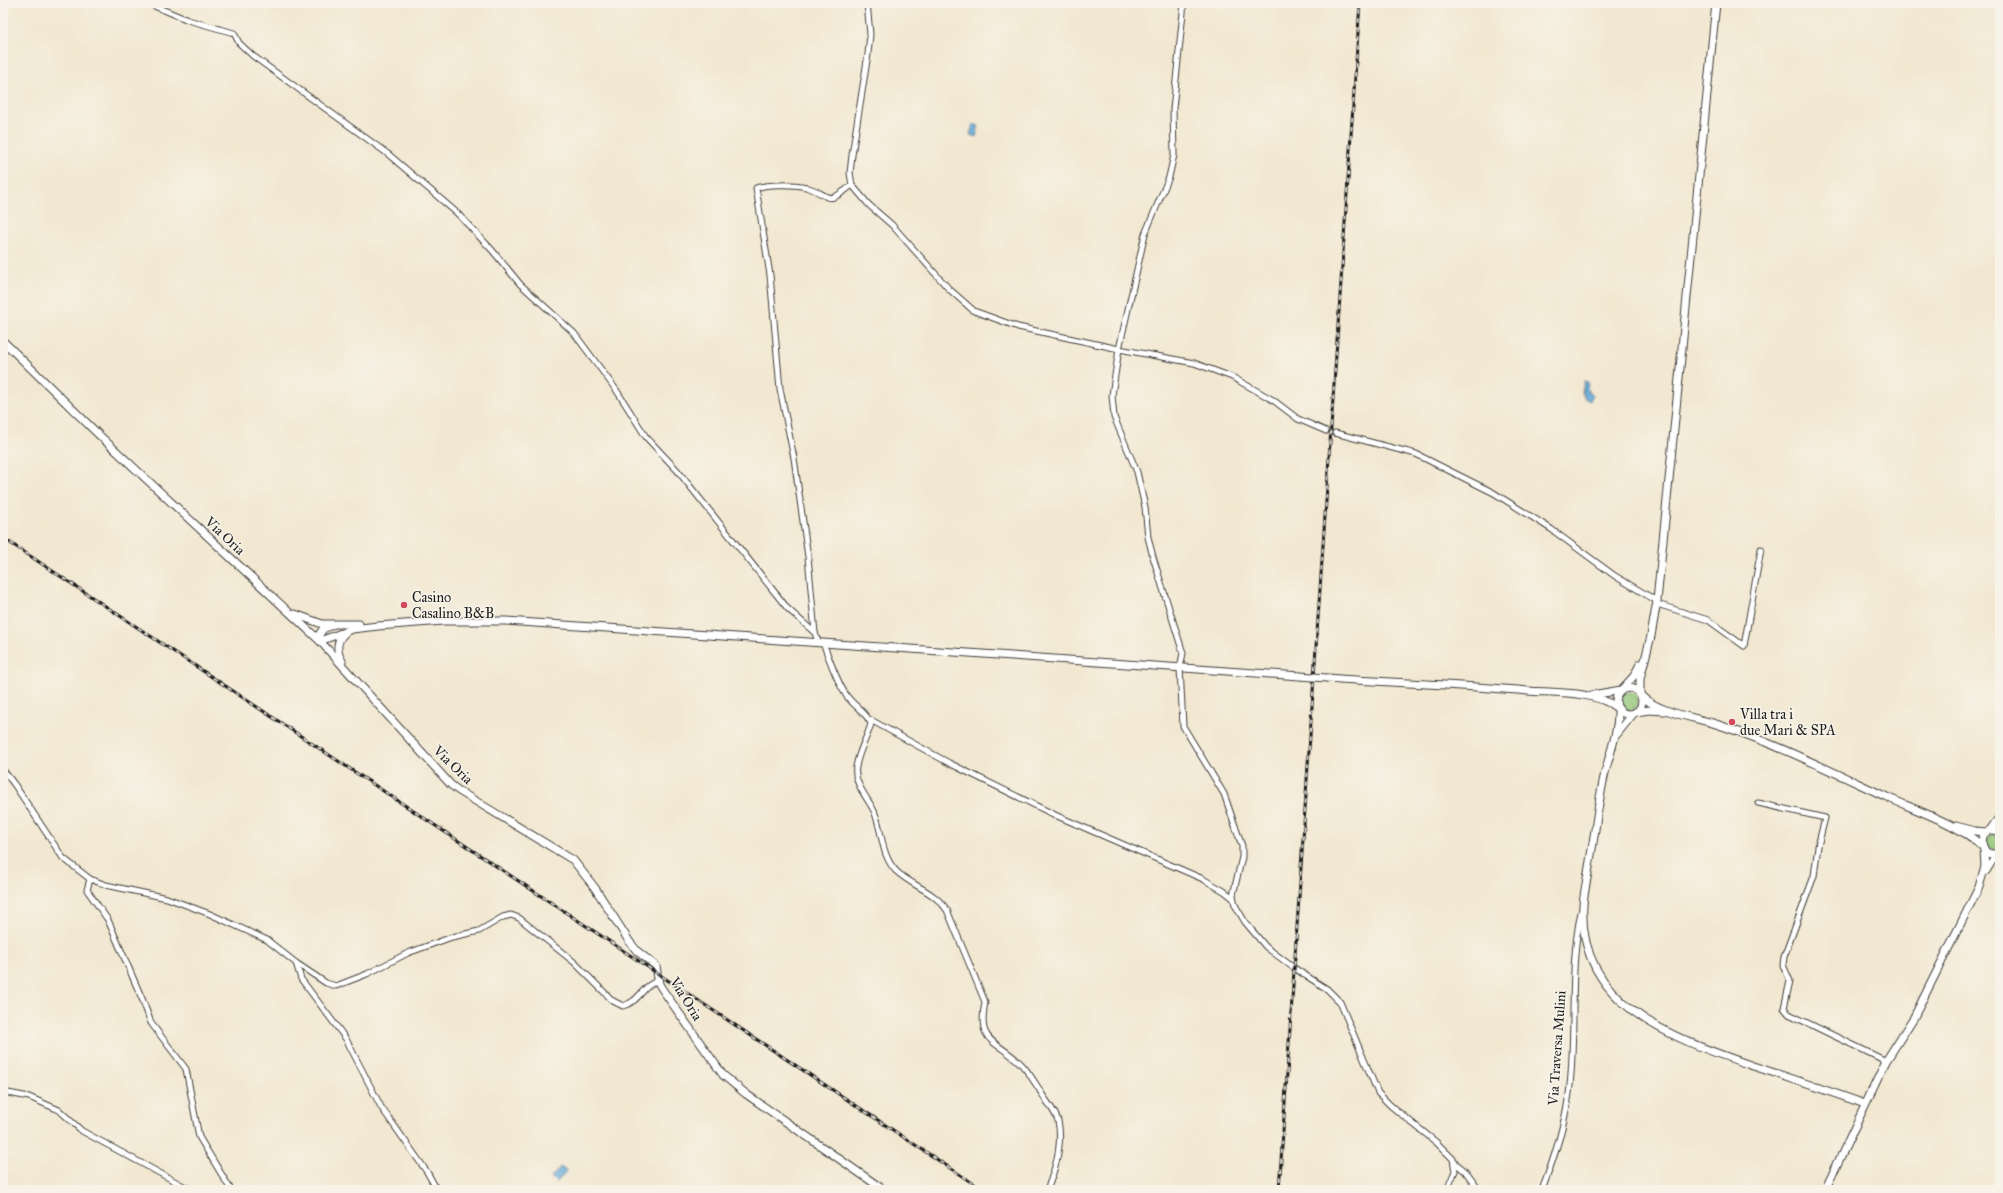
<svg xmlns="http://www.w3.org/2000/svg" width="2003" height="1193" viewBox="0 0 2003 1193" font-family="'IM FELL Great Primer',serif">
<rect width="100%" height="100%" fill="#f7f3e8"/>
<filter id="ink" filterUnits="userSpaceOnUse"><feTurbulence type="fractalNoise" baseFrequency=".025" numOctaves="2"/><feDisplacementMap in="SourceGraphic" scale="8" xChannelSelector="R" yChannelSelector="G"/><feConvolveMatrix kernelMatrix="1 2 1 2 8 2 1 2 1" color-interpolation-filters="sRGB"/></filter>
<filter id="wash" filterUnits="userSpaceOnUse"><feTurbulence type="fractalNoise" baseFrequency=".012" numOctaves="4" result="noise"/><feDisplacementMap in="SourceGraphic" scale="16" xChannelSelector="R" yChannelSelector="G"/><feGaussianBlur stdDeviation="0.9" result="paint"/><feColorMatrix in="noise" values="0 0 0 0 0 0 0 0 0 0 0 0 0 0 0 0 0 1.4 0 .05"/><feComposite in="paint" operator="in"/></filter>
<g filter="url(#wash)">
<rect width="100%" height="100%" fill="#f2e7d0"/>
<g fill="#91c678" stroke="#56714a">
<circle cx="1629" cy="701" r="9"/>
<circle cx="1993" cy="842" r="7"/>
</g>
<g fill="#5ca4d3" stroke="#3c6078">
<path d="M973 124 979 126 976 137 970 135Z"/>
<path d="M1584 381 1588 382 1587 390 1592 396 1590 401 1584 398 1582 392Z"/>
<path d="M560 1167 567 1171 557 1182 551 1178Z"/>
</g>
</g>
<g filter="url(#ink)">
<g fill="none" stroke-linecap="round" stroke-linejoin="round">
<g stroke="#3c3a37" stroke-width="7">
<g id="street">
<path d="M147 3 188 20 234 33 239 43 253 56 388 154 457 213 492 250 520 284 574 333 617 391 646 437 677 470 788 609 815 633"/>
<path d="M867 3 870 34 868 54 852 155 850 173 852 185 869 205 892 225 949 289 974 311 1018 327 1119 349 1194 363 1232 377 1273 400 1298 419 1326 431"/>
<path d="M1184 3 1173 109 1174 155 1169 177 1145 234 1119 349 1112 395 1114 417 1137 472 1145 507 1148 537 1153 557 1183 653 1180 668 1183 726 1224 794 1242 846V857L1233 895 1235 905 1245 922 1266 947 1294 968 1327 989 1340 1002 1378 1093 1391 1106 1436 1142 1453 1159 1455 1171 1447 1190"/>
<path d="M1335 433 1416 454 1494 493 1551 529 1615 576 1657 601"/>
<path d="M1657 604 1708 620 1744 646 1761 549"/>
<path d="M818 642 815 633 808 557 794 458 780 389 770 275 756 188C767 184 794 184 806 187 831 194 824 208 852 185"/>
<path d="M823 643C830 660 836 680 846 695 853 706 867 712 871 724 867 738 858 752 856 767 853 783 868 798 874 811 883 831 880 854 896 871 912 886 934 891 947 910L985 1002C977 1043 994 1039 1019 1062 1027 1069 1033 1080 1039 1089 1044 1099 1055 1110 1058 1121 1063 1143 1055 1170 1047 1190"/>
<path d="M869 719 949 763 1055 815 1203 879 1224 891 1233 898"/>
<path d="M3 770 14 784 63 858 90 879 106 885 167 898 210 914 267 940 296 963 326 983 336 986 367 974 408 953 452 937 479 931 503 917 511 915 519 918 574 962 613 1001 623 1006C641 1001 641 986 659 980"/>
<path d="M1758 803 1825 818 1818 846 1814 876 1784 957 1783 965 1790 981 1784 1008 1789 1014 1886 1061"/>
<path d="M90 879 87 890 108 920 143 1001 151 1023 186 1069 199 1137 231 1190"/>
<path d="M296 963 301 979 346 1039 381 1107 427 1172 437 1190"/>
<path d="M3 1092 29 1097 59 1110 82 1131 191 1190"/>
<path d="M1454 1162 1465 1171 1479 1190"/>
<path d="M1542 1190C1554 1159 1564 1127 1569 1094 1577 1034 1568 972 1581 912"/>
</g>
</g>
<g stroke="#3c3a37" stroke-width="9">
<g id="secondary">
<path d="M3 341 98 434 320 641 451 785 459 791 573 860 595 888 629 941 637 951 656 966 659 984 662 989 723 1075 746 1094 884 1190"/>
<path d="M295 614 322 624H359"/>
<path d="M317 638 323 629 332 625"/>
<path d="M320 641 352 629 378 626 444 621H506L1300 676"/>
<path d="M342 661C336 652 336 640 345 633"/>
<path d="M1327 678C1394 683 1461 685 1528 691 1554 693 1597 691 1617 708"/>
<circle cx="1629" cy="701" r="13"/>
<path d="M1622 689 1634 676 1640 664"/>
<path d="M1640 694V679L1651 636 1657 601 1716 3"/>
<path d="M1592 695 1621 690"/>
<path d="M1640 695C1662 715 1698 717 1725 727 1781 746 1835 773 1889 798 1916 810 1962 826 1983 847"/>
<path d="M1618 709C1619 732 1609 754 1604 777 1598 804 1595 833 1590 861 1588 875 1584 891 1583 905 1577 1007 1676 1039 1753 1066 1791 1078 1828 1091 1865 1104"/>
<path d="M1636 712 1649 710 1664 711"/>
<path d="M1617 734 1633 714"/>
<path d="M1956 826 1975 831 1987 832"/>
<path d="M1990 830 2000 816"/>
<path d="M2000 832C1976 820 1977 864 2000 852"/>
<path d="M1986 871 1997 853"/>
<path d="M1825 1190 1886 1061 1914 1017 1979 887 1985 866 1984 849"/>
</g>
</g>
<use href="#street" stroke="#fff" stroke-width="5"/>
<use href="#secondary" stroke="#fff" stroke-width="7"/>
<g stroke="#1c1c1c" stroke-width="3">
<g id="rail">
<path d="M3 538 983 1190"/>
<path d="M1279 1190 1360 3"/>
</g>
</g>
<use href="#rail" stroke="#f7f3e8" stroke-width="1.5" stroke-dasharray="4.5" stroke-linecap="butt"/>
<g stroke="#3c3a37" stroke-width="9" stroke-linecap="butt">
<path id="secondary-bridge" d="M1300 676 1327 678"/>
</g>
<use href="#secondary-bridge" stroke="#fff" stroke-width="7"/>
</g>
</g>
<g fill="#d1495b" stroke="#f7f3e8" stroke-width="1.5">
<circle cx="404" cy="605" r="4"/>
<circle cx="1732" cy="722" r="4"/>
</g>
<g text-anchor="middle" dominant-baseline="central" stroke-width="3.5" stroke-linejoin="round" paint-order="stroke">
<g font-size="14" fill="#1c1c1c" stroke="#f7f3e8">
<text transform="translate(225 536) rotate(43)">Via Oria</text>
<text transform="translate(453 765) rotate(44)">Via Oria</text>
<text transform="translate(686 999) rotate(58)">Via Oria</text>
<text transform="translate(1557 1048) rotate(-86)">Via Traversa Mulini</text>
</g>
<g font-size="14" fill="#1c1c1c" stroke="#f7f3e8" text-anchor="start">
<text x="412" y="597">Casino<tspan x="412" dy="16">Casalino B&amp;B</tspan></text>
<text x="1740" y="714">Villa tra i<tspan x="1740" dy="16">due Mari &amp; SPA</tspan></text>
</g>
</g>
<rect width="2003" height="1193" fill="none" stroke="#f7f3e8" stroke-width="16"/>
</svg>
